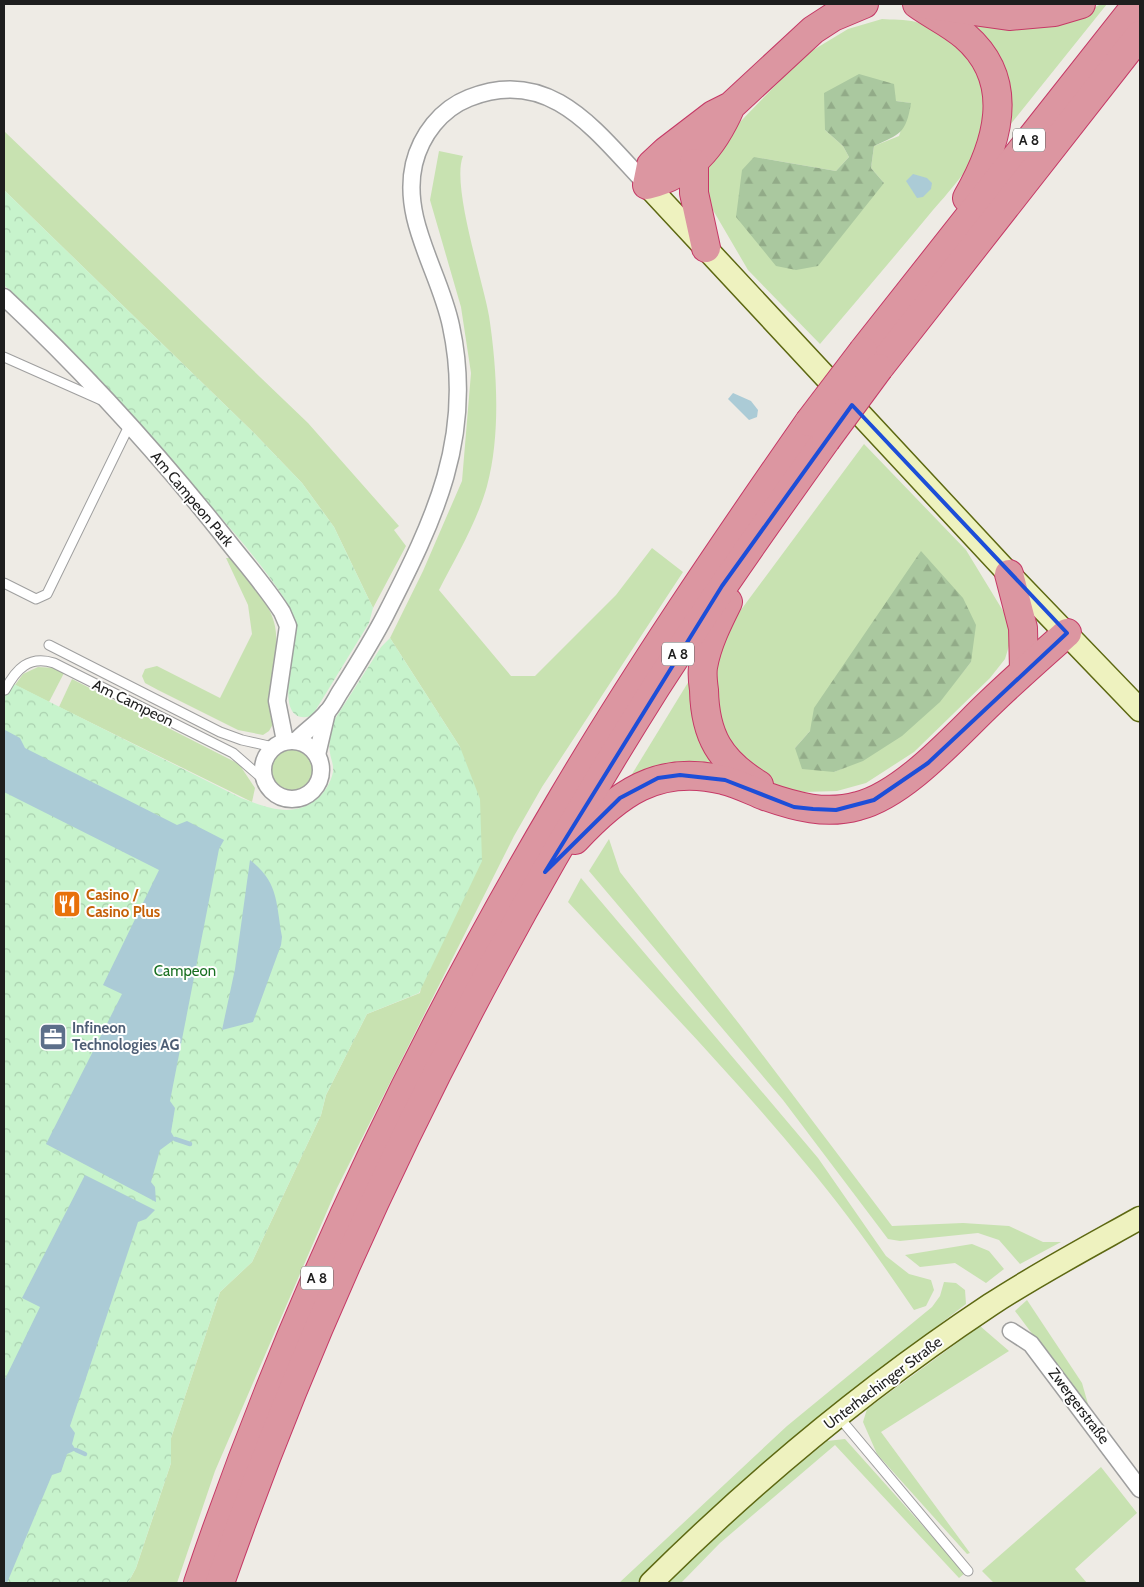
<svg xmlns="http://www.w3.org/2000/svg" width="1144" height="1587" viewBox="0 0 1144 1587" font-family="Cabin,sans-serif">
<defs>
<pattern id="forest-firs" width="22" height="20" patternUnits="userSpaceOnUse" patternTransform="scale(1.25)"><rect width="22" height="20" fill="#aac89f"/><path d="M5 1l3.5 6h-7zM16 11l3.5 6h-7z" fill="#92ab88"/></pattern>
<pattern id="park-crowns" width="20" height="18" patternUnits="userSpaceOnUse" patternTransform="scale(1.25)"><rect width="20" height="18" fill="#c7f3cc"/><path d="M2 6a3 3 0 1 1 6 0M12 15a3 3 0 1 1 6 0" fill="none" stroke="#aad0af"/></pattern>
</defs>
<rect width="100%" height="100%" fill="#eeebe5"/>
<g fill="#c8e2b1" fill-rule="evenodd">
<path d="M1102 4H1107L1002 135 956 16H1073Z"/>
<path d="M882 19C892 20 905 19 916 22 971 39 998 95 979 149 974 163 944 198 933 210 896 255 858 299 820 344L748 270 710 205 707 169 711 157 740 122 805 55 848 29ZM896 101 910 103 899 136 874 146 871 168 884 183 754 157 836 171 849 157 843 146 825 130Z"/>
<path d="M4 131 308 423 399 526 394 530 406 546 373 608 334 527 302 483 254 433 4 190Z"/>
<path d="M439 151 463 156C451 185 483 281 489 316 497 368 501 435 487 486 477 522 456 557 439 590L511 676H535L616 595 652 548 683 572 542 787 514 836 337 1188 215 1471 177 1583H128L136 1568 171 1463V1438L220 1292 252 1262 321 1115 326 1095 367 1014 420 993 460 747 390 638 423 571 462 481 471 373 461 307 430 200Z"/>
<path d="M864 444 966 550 1008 619 1011 639 1005 659 990 678 914 752 866 783 837 791 804 792 791 790 770 782 725 743 717 719 714 671 726 630ZM971 662C930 714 897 747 834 772L795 748 810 731Z"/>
<path d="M226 558H232C247 578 267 598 274 622 283 655 262 689 273 724L269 731 263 735 238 730 158 690 145 683 142 676 145 669 157 666 220 698 252 634 248 605Z"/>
<path d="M38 667 56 668 64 673 49 702 15 685 23 674Z"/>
<path d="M692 676 725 770 629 779Z"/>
<path d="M72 679 239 764 255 788 252 802 59 707Z"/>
<circle cx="291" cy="770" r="23"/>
<path d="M609 839 620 872 740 1025 892 1226 963 1223 1009 1226 1043 1242H1061L1020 1264 999 1240 978 1233 900 1241 888 1239 783 1100 589 871Z"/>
<path d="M581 878 818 1158 886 1256 909 1274 931 1280 934 1290 926 1306 914 1310C880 1260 845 1210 806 1164 731 1073 648 988 568 902Z"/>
<path d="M972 1244 989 1251 1004 1269 986 1283 955 1263 920 1267 905 1255Z"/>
<path d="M944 1282 956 1283 965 1290 966 1304 803 1429 697 1525 638 1583H619L787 1426 932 1307 940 1296Z"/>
<path d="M1027 1300 1082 1383 1090 1411 1015 1311Z"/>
<path d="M980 1326 1009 1351 881 1432 970 1553 967 1554 877 1454 863 1422 867 1409Z"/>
<path d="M845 1439 965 1573 959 1578 835 1445 720 1543 681 1583H664L710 1538 827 1441Z"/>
<path d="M1101 1467 1137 1513 1075 1569 1087 1583H994L982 1571Z"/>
</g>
<g fill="url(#forest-firs)">
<path d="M859 74 894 84 896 101 911 103C906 134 900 134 874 146L871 168 884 183 818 266 796 270 776 266 736 217 742 170 754 157 836 171 849 157 843 146 825 130 824 93Z"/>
<path d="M921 551 963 598 976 625 971 662 940 702 902 736 863 761 834 772 802 769 795 748 810 731 814 708Z"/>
</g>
<g fill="url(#park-crowns)">
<path d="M4 190 254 433 302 483 334 527 373 608 369 623 312 716C267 728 301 642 295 622 293 614 288 604 284 598 257 557 223 520 191 483 131 415 69 348 4 285Z"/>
<path d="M390 638 460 747 480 799 482 861 419 993 367 1014 326 1095 321 1115 252 1262 220 1292 171 1438V1463L136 1568 128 1583H4V679L241 798C268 808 293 819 318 798 325 792 331 782 333 772 334 765 331 760 330 753 328 743 331 732 333 722L381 647Z"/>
</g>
<g fill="#abcbd6">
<path d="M913 174 927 178 932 183 931 189 923 197 917 198 906 181Z"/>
<path d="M733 393 751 401 758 410 757 417 749 420 728 399Z"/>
<path d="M5 730 20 738 25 748 177 825 187 821 224 840 219 849 170 1101 175 1108 171 1132 175 1139 160 1150 151 1182 155 1187 156 1202 46 1144 122 994 103 985 159 870 4 792Z"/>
<path d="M250 860C279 882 276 904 282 937L281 945 253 1022 222 1030 235 969Z"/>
<path d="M85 1175 155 1210 146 1219 138 1222 70 1426 75 1433 72 1444 76 1450 67 1454 61 1472 52 1475 7 1583H4V1381L40 1307 22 1298Z"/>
</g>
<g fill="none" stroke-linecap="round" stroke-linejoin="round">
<g stroke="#abcbd6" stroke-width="4.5">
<path d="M175 1139 190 1144"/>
<path d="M76 1450 85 1454"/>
</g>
<g stroke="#9f9f9f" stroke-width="11">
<g id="service">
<path d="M4 357 101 400"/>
<path d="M4 583 36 599 47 594 129 426"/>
<path d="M49 645 220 732 242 740 273 747"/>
<path d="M5 690C16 669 29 655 54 663L233 753 263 779"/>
<path d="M838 1416 968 1571"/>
</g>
</g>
<g stroke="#9f9f9f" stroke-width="19">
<g id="minor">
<path d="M4 297C82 370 155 450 222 534 242 560 264 584 282 612L288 626 277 701 285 741"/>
<circle cx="292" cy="770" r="29"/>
<path d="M296 741C305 731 318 723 327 712 333 706 337 696 342 689 357 665 372 641 385 616 434 520 475 437 451 326 440 272 401 220 414 164 421 135 441 109 469 98 551 65 597 133 647 185"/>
<path d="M317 755 327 712"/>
<path d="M1011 1331 1031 1344 1140 1489"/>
</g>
</g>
<g stroke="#5d6812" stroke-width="25">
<g id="secondary">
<path d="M647 185 1009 574 1140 710"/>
<path d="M651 1583C755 1480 868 1386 990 1305 1039 1273 1090 1246 1140 1218"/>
</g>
</g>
<g stroke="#c53966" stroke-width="30">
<g id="motorway">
<path d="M917 4C932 15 950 23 965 36 1018 82 997 146 967 198"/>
<path d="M923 4 1009 16 1054 12 1081 4"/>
<path d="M731 106C713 147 691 174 647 185L651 165 666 151 713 115 731 106 813 30 833 17 864 4"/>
<path d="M694 163V193L706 248"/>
<path d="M863 351 1137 4"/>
<path d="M879 368 1140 35"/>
<path d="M1009 574 1023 628 1024 670"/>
<path d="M728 602C718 622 707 644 703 667 702 674 703 683 704 690 705 736 720 761 759 785"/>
<path d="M575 840C618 794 657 764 723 780 737 783 752 791 765 796 796 807 826 815 858 806 905 794 956 735 991 702 1016 678 1041 656 1067 633"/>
<path d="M198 1583C290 1312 413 1051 559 804 636 673 722 547 809 422"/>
<path d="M220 1583C330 1269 478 969 656 687 710 603 768 521 826 440"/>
</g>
</g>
<use href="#service" stroke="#fff" stroke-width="9"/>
<use href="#minor" stroke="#fff" stroke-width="16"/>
<use href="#secondary" stroke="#eef2bf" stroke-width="22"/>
<use href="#motorway" stroke="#dc96a1" stroke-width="28"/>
<g stroke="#c53966" stroke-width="30" stroke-linecap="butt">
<g id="motorway-bridge">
<path d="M809 422 863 351"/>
<path d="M826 440 879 368"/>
</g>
</g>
<use href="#motorway-bridge" stroke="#dc96a1" stroke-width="28"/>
</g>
<path fill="none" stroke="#1d4ed8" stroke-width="4" stroke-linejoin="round" d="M852 405 1067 633 928 763 874 800 836 810 813 809 794 807 725 780 680 775 658 778 620 798 545 872 722 586Z"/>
<defs>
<g id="restaurant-square" transform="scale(1.4375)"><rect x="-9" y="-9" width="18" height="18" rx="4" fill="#e8710a" stroke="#fff"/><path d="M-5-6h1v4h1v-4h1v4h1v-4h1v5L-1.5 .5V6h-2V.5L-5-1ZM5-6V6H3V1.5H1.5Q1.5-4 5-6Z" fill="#fff"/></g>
<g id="office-square" transform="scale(1.4375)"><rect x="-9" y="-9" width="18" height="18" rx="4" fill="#5c6f8a" stroke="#fff"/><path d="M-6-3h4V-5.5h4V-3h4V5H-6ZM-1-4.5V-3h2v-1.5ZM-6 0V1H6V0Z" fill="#fff"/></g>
</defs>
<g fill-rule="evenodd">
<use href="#restaurant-square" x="67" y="904"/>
<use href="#office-square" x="53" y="1037"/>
</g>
<g text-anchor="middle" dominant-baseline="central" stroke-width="4" stroke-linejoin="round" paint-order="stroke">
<g fill="#fff" stroke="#626262" stroke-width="1">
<rect x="1013" y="128.5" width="32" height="23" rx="4"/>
<rect x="662" y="642.5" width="32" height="23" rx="4"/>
<rect x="301" y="1266.5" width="32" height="23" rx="4"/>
</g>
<g font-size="14" font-weight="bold" fill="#1e1e1e">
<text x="1029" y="140">A 8</text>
<text x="678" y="654">A 8</text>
<text x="317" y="1278">A 8</text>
</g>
<g font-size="15" fill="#1e1e1e" stroke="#fff">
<text transform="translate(192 499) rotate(50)">Am Campeon Park</text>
<text transform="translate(133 703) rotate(26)">Am Campeon</text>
<text transform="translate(883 1383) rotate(-37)">Unterhachinger Straße</text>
<text transform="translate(1079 1406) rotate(53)">Zwergerstraße</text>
</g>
<g font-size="15" font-weight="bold" fill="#c56008" stroke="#fff" text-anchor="start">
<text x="86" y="895">Casino /<tspan x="86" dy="17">Casino Plus</tspan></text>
</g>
<g font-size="15" fill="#197022" stroke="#fff">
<text x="185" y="971">Campeon</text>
</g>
<g font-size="15" font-weight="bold" fill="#4e5e75" stroke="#fff" text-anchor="start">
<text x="72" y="1028">Infineon<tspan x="72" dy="17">Technologies AG</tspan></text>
</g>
</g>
<rect width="1144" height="1587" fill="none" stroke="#1e1e1e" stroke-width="10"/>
</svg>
